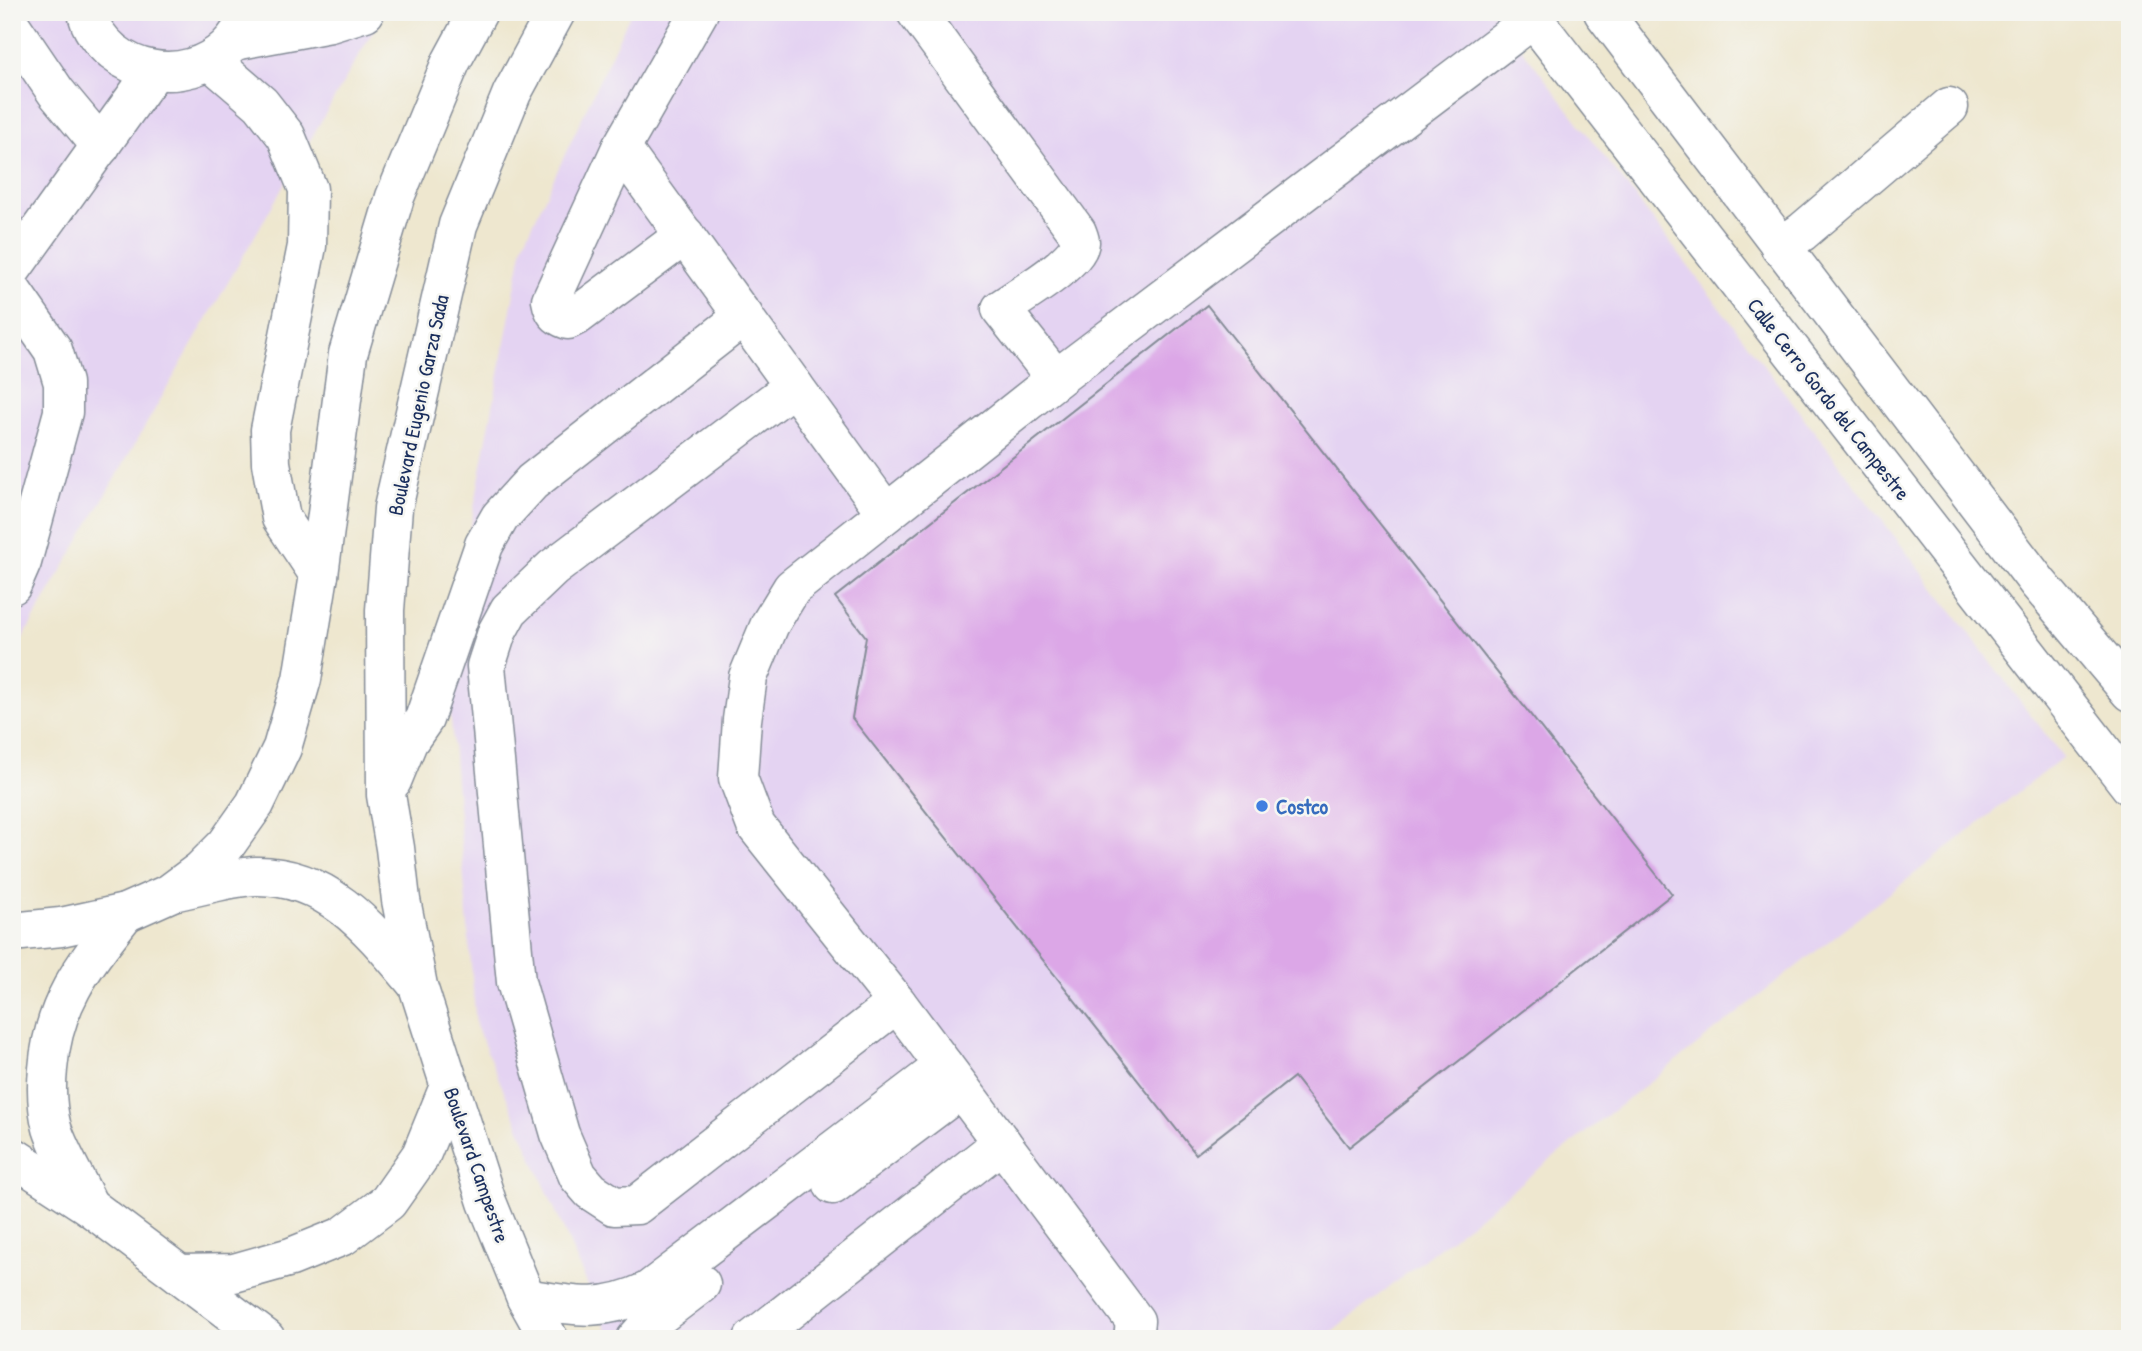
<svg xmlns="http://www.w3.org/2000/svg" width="2142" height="1351" viewBox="0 0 2142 1351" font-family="'Patrick Hand',sans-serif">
<rect width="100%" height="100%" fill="#f6f6f2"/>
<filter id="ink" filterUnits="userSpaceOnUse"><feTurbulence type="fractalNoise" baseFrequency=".0143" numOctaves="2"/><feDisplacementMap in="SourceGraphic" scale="14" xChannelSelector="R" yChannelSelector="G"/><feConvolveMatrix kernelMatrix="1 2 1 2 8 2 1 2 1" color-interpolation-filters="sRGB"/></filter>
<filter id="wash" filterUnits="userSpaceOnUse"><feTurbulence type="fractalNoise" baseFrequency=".00686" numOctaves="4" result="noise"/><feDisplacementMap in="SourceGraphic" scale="28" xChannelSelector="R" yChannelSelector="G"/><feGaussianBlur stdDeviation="1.57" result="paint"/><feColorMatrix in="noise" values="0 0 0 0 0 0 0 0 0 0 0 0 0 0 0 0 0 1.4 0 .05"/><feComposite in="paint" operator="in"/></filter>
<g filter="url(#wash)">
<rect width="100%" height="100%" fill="#eee7cf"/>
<g fill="#e4d3f2">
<path d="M12 12H384L12 657Z"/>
<path d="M631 12H1494L2063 757 1323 1339H614L606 1328 476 1026 446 658 523 245Z"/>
</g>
<g id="blocks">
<path fill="#dca7e7" d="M1207 305 1672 894 1349 1147 1294 1077 1196 1154 852 718 866 637 835 597Z"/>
</g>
</g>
<g filter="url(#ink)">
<use href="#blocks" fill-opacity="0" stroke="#848b96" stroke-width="2"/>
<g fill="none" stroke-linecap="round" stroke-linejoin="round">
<g stroke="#848b96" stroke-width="41">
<g id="minor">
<path d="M87 12C89 27 101 42 113 52 160 89 230 70 249 12"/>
<path d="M916 12 1077 232C1078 235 1080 239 1080 242 1079 262 1018 297 1001 309L1056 379"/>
<path d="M1528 12 2130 786"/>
<path d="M1603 12 2038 583 2130 692"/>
<path d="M12 27 56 92 101 146"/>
<path d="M234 41 330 23 365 12"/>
<path d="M211 61 261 104 286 136 308 189 307 246 270 430 271 463 281 518 319 575"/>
<path d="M621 148 886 513"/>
<path d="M685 235 578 315 568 320C556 316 553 311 551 300L621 148 699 12"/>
<path d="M1780 247 1802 232 1949 107"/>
<path d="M12 269 154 71"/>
<path d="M12 291 53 350 63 383V412L22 562 12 585"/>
<path d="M794 386 553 568 509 610 497 632 486 666 516 982 524 1010 560 1134 578 1176 591 1191 614 1206 637 1205 897 1003"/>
<path d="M392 781 408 742 424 719 484 545 500 517 532 482 744 316"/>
<path d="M177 891C202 886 230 877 256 876 329 875 372 931 415 982"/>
<path d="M12 932 61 927 125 913 170 893 201 870 226 845 255 804 282 748 302 679 319 575 348 354 395 197 451 62 478 12"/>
<path d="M12 1156 89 1206 266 1339"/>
<path d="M833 1185 961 1089"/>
<path d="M89 1206C78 1182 60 1153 52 1128 47 1109 46 1088 48 1069 53 1002 85 964 125 913"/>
<path d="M180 1274 234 1273 291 1257 343 1236 388 1202 421 1155 450 1084"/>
<path d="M526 1298C574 1306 602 1313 648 1291L944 1066"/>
<path d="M549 1339 526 1298 487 1202 418 986 401 900 395 848 386 795 385 610 393 508 458 225 512 93 556 12"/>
<path d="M636 1339 651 1322 701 1284"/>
<path d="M753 1339 1002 1143"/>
<path d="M1133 1339 1135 1321 897 1003 756 826 738 778 742 720 748 677 770 624 792 588 1056 379 1533 19"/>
</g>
</g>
<use href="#minor" stroke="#fff" stroke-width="38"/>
</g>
</g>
<circle fill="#3f7fe0" stroke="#f6f6f2" stroke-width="2.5" cx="1262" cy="806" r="7"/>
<g text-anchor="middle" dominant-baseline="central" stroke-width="5" stroke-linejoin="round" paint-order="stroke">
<g font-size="21" fill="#1b2f5e" stroke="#f6f6f2">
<text transform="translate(1829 399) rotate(52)">Calle Cerro Gordo del Campestre</text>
<text transform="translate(418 405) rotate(-78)">Boulevard Eugenio Garza Sada</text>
<text transform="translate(477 1165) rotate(71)">Boulevard Campestre</text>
</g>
<g font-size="21" font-weight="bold" fill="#366cbe" stroke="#f6f6f2" text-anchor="start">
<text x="1276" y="806">Costco</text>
</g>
</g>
<rect width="2142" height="1351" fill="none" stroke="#f6f6f2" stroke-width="42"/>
</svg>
